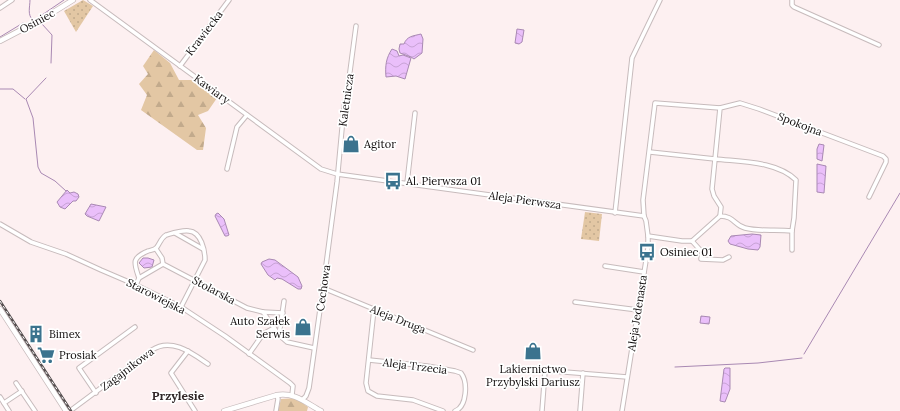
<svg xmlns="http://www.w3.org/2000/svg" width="900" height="411" viewBox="0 0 900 411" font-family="Lora,serif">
<defs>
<pattern id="grass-dots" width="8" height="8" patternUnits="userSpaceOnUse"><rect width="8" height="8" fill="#e3c7a4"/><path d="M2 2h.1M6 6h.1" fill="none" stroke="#c2aa8c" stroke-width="1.8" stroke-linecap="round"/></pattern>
<pattern id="forest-firs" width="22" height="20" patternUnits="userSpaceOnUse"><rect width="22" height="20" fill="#e3c7a4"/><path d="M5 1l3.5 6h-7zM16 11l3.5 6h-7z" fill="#c2aa8c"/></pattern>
<pattern id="water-waves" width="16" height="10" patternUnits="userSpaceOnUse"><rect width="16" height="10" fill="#eabffa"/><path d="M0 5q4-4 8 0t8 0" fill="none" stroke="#c8a3d5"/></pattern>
</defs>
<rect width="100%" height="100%" fill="#fdf0f1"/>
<g fill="url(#grass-dots)">
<path d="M83 0 93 6 76 32 64 11Z"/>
<path d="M585 212 602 214 599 241 581 239Z"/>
</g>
<g fill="url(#forest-firs)">
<path d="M154 50 170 63 179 80H193L217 98 208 111 198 115 206 128 203 150H197L141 110 147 95 139 84 148 74 143 66Z"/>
<path d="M296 398 308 407 307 411H278L281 399Z"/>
</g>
<g fill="url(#water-waves)" stroke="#a989b3">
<path d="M517 29 524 30 522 42 519 44 515 43Z"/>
<path d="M421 34 423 39 422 53 414 59 411 57 400 53 399 49 400 44H404C407 36 413 36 421 34Z"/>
<path d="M392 49 397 51 399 56 403 55 411 58 405 79 396 76 386 77C385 66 386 58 392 49Z"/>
<path d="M819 144 824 145 822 161 817 159V149Z"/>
<path d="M817 164 826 166 824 193 817 192Z"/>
<path d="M67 190 70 193 74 192 78 194 79 197 76 201H73L65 209 60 207 57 202Z"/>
<path d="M91 204 106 207 99 221 87 216 85 214Z"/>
<path d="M218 213 224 219 229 235 227 236H225L215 216 216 214Z"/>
<path d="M752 234 761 235 760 247 758 250 748 249 730 244 728 241 731 236Z"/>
<path d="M143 258H148L154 260 152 267 144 268 139 263Z"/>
<path d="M269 259 275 260 298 277 302 286 301 289H298L282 279 277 278 275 280 268 275 261 264 262 262Z"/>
<path d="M701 316 710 317 709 324 700 323Z"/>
<path d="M725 368H730V389L725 402 720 401 724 369Z"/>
</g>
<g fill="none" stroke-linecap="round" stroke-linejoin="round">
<g stroke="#a989b3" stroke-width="1">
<path d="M30 0C30 7 27 15 33 20V19"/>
<path d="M39 17 64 0"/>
<path d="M42 24 52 35 51 63"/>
<path d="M0 37 23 23"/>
<path d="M46 78 26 99 33 118 38 167 41 173 55 181 66 191"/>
<path d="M0 89H13L25 99"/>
<path d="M804 354 900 193"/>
<path d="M675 367 758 363 802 358"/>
</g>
<g stroke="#c7bbbc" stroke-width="5.5">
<g id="minor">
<path d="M90 0 321 169 337 174 644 216"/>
<path d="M792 0V5L794 7 879 45"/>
<path d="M0 8 12 0"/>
<path d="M180 66 229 0"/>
<path d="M650 152 715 159 720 108 740 103 759 109 883 156 886 159V162L869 197"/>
<path d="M715 159C742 162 776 161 796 180L794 218 792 231C776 229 760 232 745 228 734 225 734 216 720 216L721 207 714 196 712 189Z"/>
<path d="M227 169 237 127 247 115"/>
<path d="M407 183 415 113"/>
<path d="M615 213 632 58 660 0"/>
<path d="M0 224 31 242 66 254 101 270 136 285 181 307 225 336 290 383 293 386 292 395"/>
<path d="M792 231V250"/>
<path d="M175 233 203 249"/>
<path d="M648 236 682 241H692L720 216"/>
<path d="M692 241 702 252 701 259 723 260 729 257"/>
<path d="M156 249 162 258 163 264 247 308 263 312 279 335 287 342 314 348"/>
<path d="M605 266 644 272"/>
<path d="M139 278 163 264"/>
<path d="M136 285 139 278C134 263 131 258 148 251 151 250 155 250 157 247 160 243 161 238 166 235 173 233 182 230 189 231 201 232 205 250 205 260L181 307"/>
<path d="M323 288 473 350"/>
<path d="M575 302 638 310"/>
<path d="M374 309 366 383 368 391 377 396 413 400 443 411"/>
<path d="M263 312 283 313"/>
<path d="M279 335 284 301"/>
<path d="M188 351 171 373 195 411"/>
<path d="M249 354 263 334 274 328"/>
<path d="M369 360 427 366 455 371 461 373C468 382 467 407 455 411"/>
<path d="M527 369 627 377"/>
<path d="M16 383 35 411"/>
<path d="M96 393 79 368 135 327"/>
<path d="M0 397 9 411"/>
<path d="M302 400 306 396 309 388 323 288 337 182 344 107 347 94 356 26"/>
<path d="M4 403 22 391"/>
<path d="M70 411 152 350C171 337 192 353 208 364"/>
<path d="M276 411 278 399 277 395"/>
<path d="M542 411 545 371"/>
<path d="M580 411 583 373"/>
<path d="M622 411 648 248V236L646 221 644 216 643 200 655 103 720 108"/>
</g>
</g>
<g stroke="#c7bbbc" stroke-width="6">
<g id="tertiary">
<path d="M0 41 44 18 73 0"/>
<path d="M0 309 66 411"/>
<path d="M224 411 277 395C295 392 306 403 321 411"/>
</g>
</g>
<use href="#minor" stroke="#fff" stroke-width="3.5"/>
<use href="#tertiary" stroke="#fff" stroke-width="4.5"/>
<g stroke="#554e4f" stroke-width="2.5">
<path id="rail" d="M0 301 71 411"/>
</g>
<use href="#rail" stroke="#fff" stroke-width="1" stroke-dasharray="3" stroke-linecap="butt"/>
</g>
<defs>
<g id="shop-bare" transform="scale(1.38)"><path d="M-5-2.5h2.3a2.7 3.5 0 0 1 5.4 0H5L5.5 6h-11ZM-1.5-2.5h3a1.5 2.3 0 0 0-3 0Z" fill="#3b738e" stroke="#fff" stroke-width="2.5" paint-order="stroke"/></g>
<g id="bus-bare" transform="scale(1.38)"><path d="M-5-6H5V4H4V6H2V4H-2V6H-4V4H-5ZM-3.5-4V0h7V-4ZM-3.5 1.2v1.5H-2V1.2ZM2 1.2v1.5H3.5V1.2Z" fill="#3b738e" stroke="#fff" stroke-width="2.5" paint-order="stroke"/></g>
<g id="building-bare" transform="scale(1.38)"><path d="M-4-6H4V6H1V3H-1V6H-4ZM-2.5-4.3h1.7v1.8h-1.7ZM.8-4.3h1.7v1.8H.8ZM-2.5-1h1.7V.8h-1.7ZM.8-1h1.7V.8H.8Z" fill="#3b738e" stroke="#fff" stroke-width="2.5" paint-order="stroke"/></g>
<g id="supermarket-bare" transform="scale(1.38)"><path d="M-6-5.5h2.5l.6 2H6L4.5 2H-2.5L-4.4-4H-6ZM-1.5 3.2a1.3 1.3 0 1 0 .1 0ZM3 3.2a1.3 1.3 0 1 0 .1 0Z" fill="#3b738e" stroke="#fff" stroke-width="2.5" paint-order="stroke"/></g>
</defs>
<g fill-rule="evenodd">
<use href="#shop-bare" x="351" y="144"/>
<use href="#bus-bare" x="393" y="181"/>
<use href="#bus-bare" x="647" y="252"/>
<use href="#shop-bare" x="303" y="327"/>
<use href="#building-bare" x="36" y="334"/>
<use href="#shop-bare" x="533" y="351"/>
<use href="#supermarket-bare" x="46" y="355"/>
</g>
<g text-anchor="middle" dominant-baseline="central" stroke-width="3.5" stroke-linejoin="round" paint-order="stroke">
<g font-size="11" fill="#100c0c" stroke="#fff">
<text transform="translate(37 21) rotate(-29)">Osiniec</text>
<text transform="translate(204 33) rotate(-53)">Krawiecka</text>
<text transform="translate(212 89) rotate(36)">Kawiary</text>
<text transform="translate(346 100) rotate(-82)">Kaletnicza</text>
<text transform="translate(800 124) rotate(21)">Spokojna</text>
<text transform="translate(525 200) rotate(8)">Aleja Pierwsza</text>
<text transform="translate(323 288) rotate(-82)">Cechowa</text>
<text transform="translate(214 290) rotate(28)">Stolarska</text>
<text transform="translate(156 296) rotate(27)">Starowiejska</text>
<text transform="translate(637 313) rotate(-81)">Aleja Jedenasta</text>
<text transform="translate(398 319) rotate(22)">Aleja Druga</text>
<text transform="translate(415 366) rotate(7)">Aleja Trzecia</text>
<text transform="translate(127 369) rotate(-37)">Zagajnikowa</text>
</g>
<g font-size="11" fill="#100c0c" stroke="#fff" text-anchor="start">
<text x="364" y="144">Agitor</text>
<text x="406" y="181">Al. Pierwsza 01</text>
<text x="660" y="252">Osiniec 01</text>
<text x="290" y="321" text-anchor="end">Auto Szałek<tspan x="290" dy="13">Serwis</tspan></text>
<text x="49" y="334">Bimex</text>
<text x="59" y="355">Prosiak</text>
<text x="533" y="369" text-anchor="middle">Lakiernictwo<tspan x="533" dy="13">Przybylski Dariusz</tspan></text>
</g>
<g font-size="12" font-weight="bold" fill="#312829" stroke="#fff">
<text x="178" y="395">Przylesie</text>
</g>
</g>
</svg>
